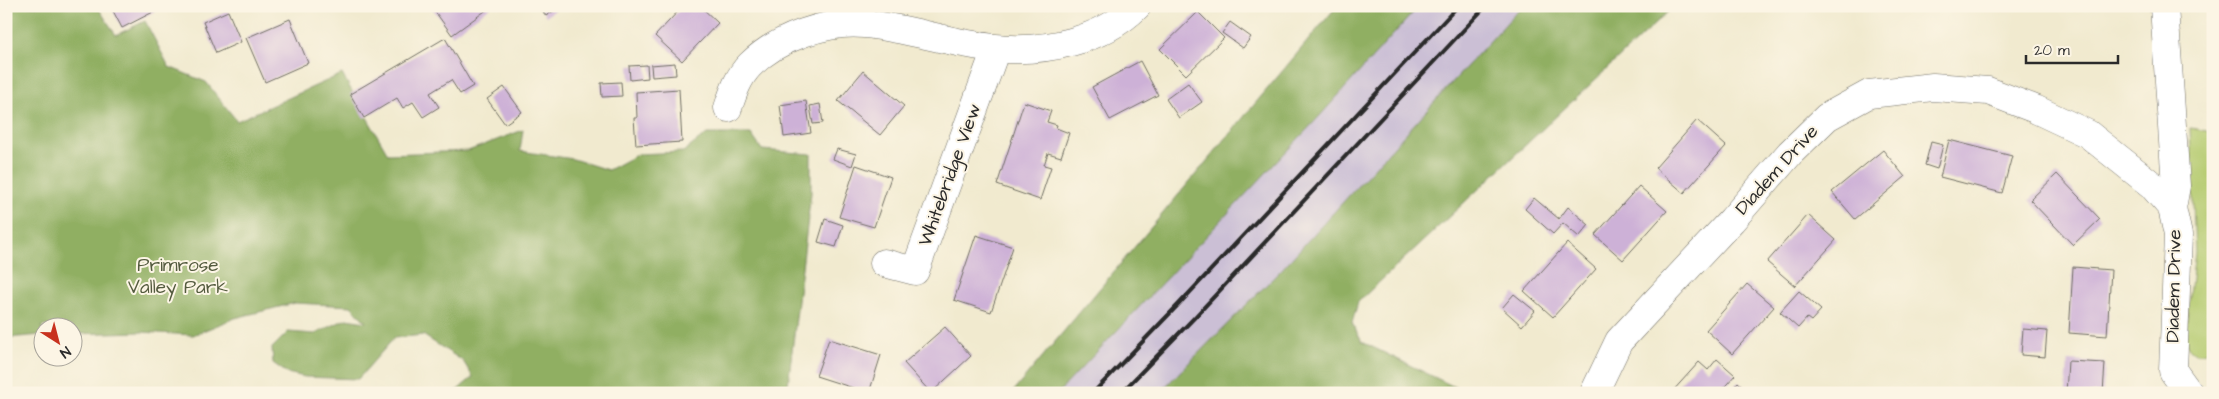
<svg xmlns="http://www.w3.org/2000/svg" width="2219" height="399" viewBox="0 0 2219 399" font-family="'Architects Daughter',sans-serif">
<rect width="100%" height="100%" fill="#fcf5e5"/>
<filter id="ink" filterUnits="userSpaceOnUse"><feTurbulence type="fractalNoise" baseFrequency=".02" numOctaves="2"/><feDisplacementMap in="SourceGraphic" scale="10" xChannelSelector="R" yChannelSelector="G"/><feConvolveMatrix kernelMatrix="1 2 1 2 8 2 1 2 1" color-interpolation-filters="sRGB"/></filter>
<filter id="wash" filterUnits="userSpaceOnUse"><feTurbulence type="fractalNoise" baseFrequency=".0096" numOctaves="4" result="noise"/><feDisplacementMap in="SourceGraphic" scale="20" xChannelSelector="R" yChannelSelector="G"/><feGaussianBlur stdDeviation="1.12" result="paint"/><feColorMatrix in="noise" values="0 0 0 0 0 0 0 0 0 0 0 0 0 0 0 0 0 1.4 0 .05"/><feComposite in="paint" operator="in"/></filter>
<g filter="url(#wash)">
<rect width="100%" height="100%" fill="#f1eacf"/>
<path fill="#cbbfd5" d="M1419 6H1522L1282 269 1159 393H1058L1317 119Z"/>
<path fill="#b5cb6f" stroke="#707b4d" d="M2190 128 2213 132V345L2211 349C2199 358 2187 352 2185 338L2195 252Z"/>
<g fill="#90af62" stroke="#5e6d46">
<path d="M6 6H97L116 35 145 21 169 67 206 82 237 121 342 74 388 154 468 151 523 130 520 151 573 159 608 170 638 154 683 152 707 134H751L762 150 811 154V193L787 393H454L473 377 463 361 423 335 394 338 358 379 305 377 287 373 273 363 272 348 288 332 315 334 346 319 366 322 351 306 295 303 235 318 193 335 141 332 73 334 72 326H42V335L6 338Z"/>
<path d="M1337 6H1419L1317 119 1058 393H1012Z"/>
<path d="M1522 6H1674L1358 302 1352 323 1362 342 1467 393H1159L1282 269Z"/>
</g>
<g id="blocks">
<g fill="#cdb1d7">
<path d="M118 6H157L159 9 122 28 112 9Z"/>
<path d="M431 6H492L452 35Z"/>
<path d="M539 6H557L558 8 546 16Z"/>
<path d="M683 6H700L718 23 682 61 655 36Z"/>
<path d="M228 11 241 42 216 53 203 22Z"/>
<path d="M1198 12 1224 38 1186 75 1160 49Z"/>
<path d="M290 19 308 63 265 82 246 38Z"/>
<path d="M1230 22 1251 37 1243 48 1222 33Z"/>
<path d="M445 38 473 86 460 94 451 80 430 93 439 107 423 117 413 102 403 108 397 98 364 118 350 94Z"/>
<path d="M1140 61 1158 95 1110 120 1092 87Z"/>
<path d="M675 63 676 75 652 77 651 65Z"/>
<path d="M647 65 648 78 630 80 629 66Z"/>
<path d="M863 71 904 106 880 135 838 101Z"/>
<path d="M621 82 622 96 602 97 601 83Z"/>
<path d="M1188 83 1202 102 1179 118 1166 99Z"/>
<path d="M504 87 522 112 505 124 487 99Z"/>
<path d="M679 89 682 142 636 145 634 118H637L636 92Z"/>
<path d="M806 101 811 133 784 137 780 105Z"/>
<path d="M1024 102 1051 111 1047 122 1057 125 1056 128 1069 133 1061 157 1048 153 1044 165 1051 167 1040 200 997 185Z"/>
<path d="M820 104 823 123 813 124 810 106Z"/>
<path d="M1697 120 1726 146 1684 193 1655 168Z"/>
<path d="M1949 140 2012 156 2002 193 1940 177Z"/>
<path d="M1931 142 1943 145 1937 169 1925 165Z"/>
<path d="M837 149 856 154 852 166 833 159Z"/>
<path d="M1883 150 1905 177 1855 219 1832 192Z"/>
<path d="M856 165 891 177 874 227 839 217Z"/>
<path d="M2057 174 2100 219 2073 245 2030 200Z"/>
<path d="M1639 186 1667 211 1623 260 1595 235Z"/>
<path d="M1534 198 1559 219 1568 207 1589 225 1579 237 1563 223 1553 234 1525 209Z"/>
<path d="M1808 215 1836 240 1795 286 1767 262Z"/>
<path d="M825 219 843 225 836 247 818 242Z"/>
<path d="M976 235 1013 247 991 312 954 300Z"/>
<path d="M1567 243 1596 269 1553 317 1524 291Z"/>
<path d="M2073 267 2111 270 2107 336 2069 333Z"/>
<path d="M1747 284 1774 307 1732 354 1706 330Z"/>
<path d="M1799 291 1821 310 1811 321 1807 318 1798 328 1780 312Z"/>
<path d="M1514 294 1535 311 1522 326 1502 308Z"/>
<path d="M945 327 971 356 931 393 904 363Z"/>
<path d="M2023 329 2047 331 2045 357 2021 355Z"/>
<path d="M829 339 881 355 869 393 816 376Z"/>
<path d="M1717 359 1735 375 1719 393H1671L1699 362 1708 370Z"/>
<path d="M2068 361 2105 363 2103 393H2066Z"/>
<path d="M1738 382 1750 393H1733L1731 391Z"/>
</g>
</g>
</g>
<g filter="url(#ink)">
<use href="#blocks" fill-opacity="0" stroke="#706e64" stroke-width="1"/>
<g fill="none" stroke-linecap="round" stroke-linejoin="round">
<g stroke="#706e64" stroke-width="29">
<g id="minor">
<path d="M2164 6 2176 186 2172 208"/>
<path d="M728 108C733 93 738 77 750 65 777 38 827 20 865 24 909 28 952 44 995 48 1044 53 1102 41 1137 6"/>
<path d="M884 263 915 271 996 49"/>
<path d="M1594 393 1619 341 1732 220 1790 153 1827 117 1869 94 1933 87 1988 91 2035 109 2088 134 2152 185 2172 208 2178 235 2173 371 2189 393"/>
</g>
</g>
<use href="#minor" stroke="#fff" stroke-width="28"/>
<g stroke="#2b2b2b" stroke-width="4">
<path d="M1093 393 1179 304 1458 6"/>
<path d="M1121 393 1194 318 1486 6"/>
</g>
</g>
</g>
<g text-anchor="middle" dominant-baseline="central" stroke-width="4" stroke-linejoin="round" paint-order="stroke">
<g font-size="19" fill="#2b2b2b" stroke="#fcf5e5">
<text transform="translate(1777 170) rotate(-48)">Diadem Drive</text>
<text transform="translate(950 175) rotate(-70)">Whitebridge View</text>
<text transform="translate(2174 286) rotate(-89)">Diadem Drive</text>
</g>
<g font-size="19" fill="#545b3f" stroke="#fcf5e5">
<text x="178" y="265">Primrose<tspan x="178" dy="22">Valley Park</tspan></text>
</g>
</g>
<rect width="2219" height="399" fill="none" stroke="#fcf5e5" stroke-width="25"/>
<g transform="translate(58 342) rotate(144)"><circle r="24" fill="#fcf5e5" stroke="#a8a49b"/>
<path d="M0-4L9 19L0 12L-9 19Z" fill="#c8321e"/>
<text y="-8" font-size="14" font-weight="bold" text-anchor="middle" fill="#2b2b2b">N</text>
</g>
<path d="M2026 55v8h92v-8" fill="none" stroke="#2b2b2b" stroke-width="2.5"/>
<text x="2034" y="55" font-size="15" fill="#2b2b2b" stroke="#fcf5e5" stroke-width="4" paint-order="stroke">20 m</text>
</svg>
